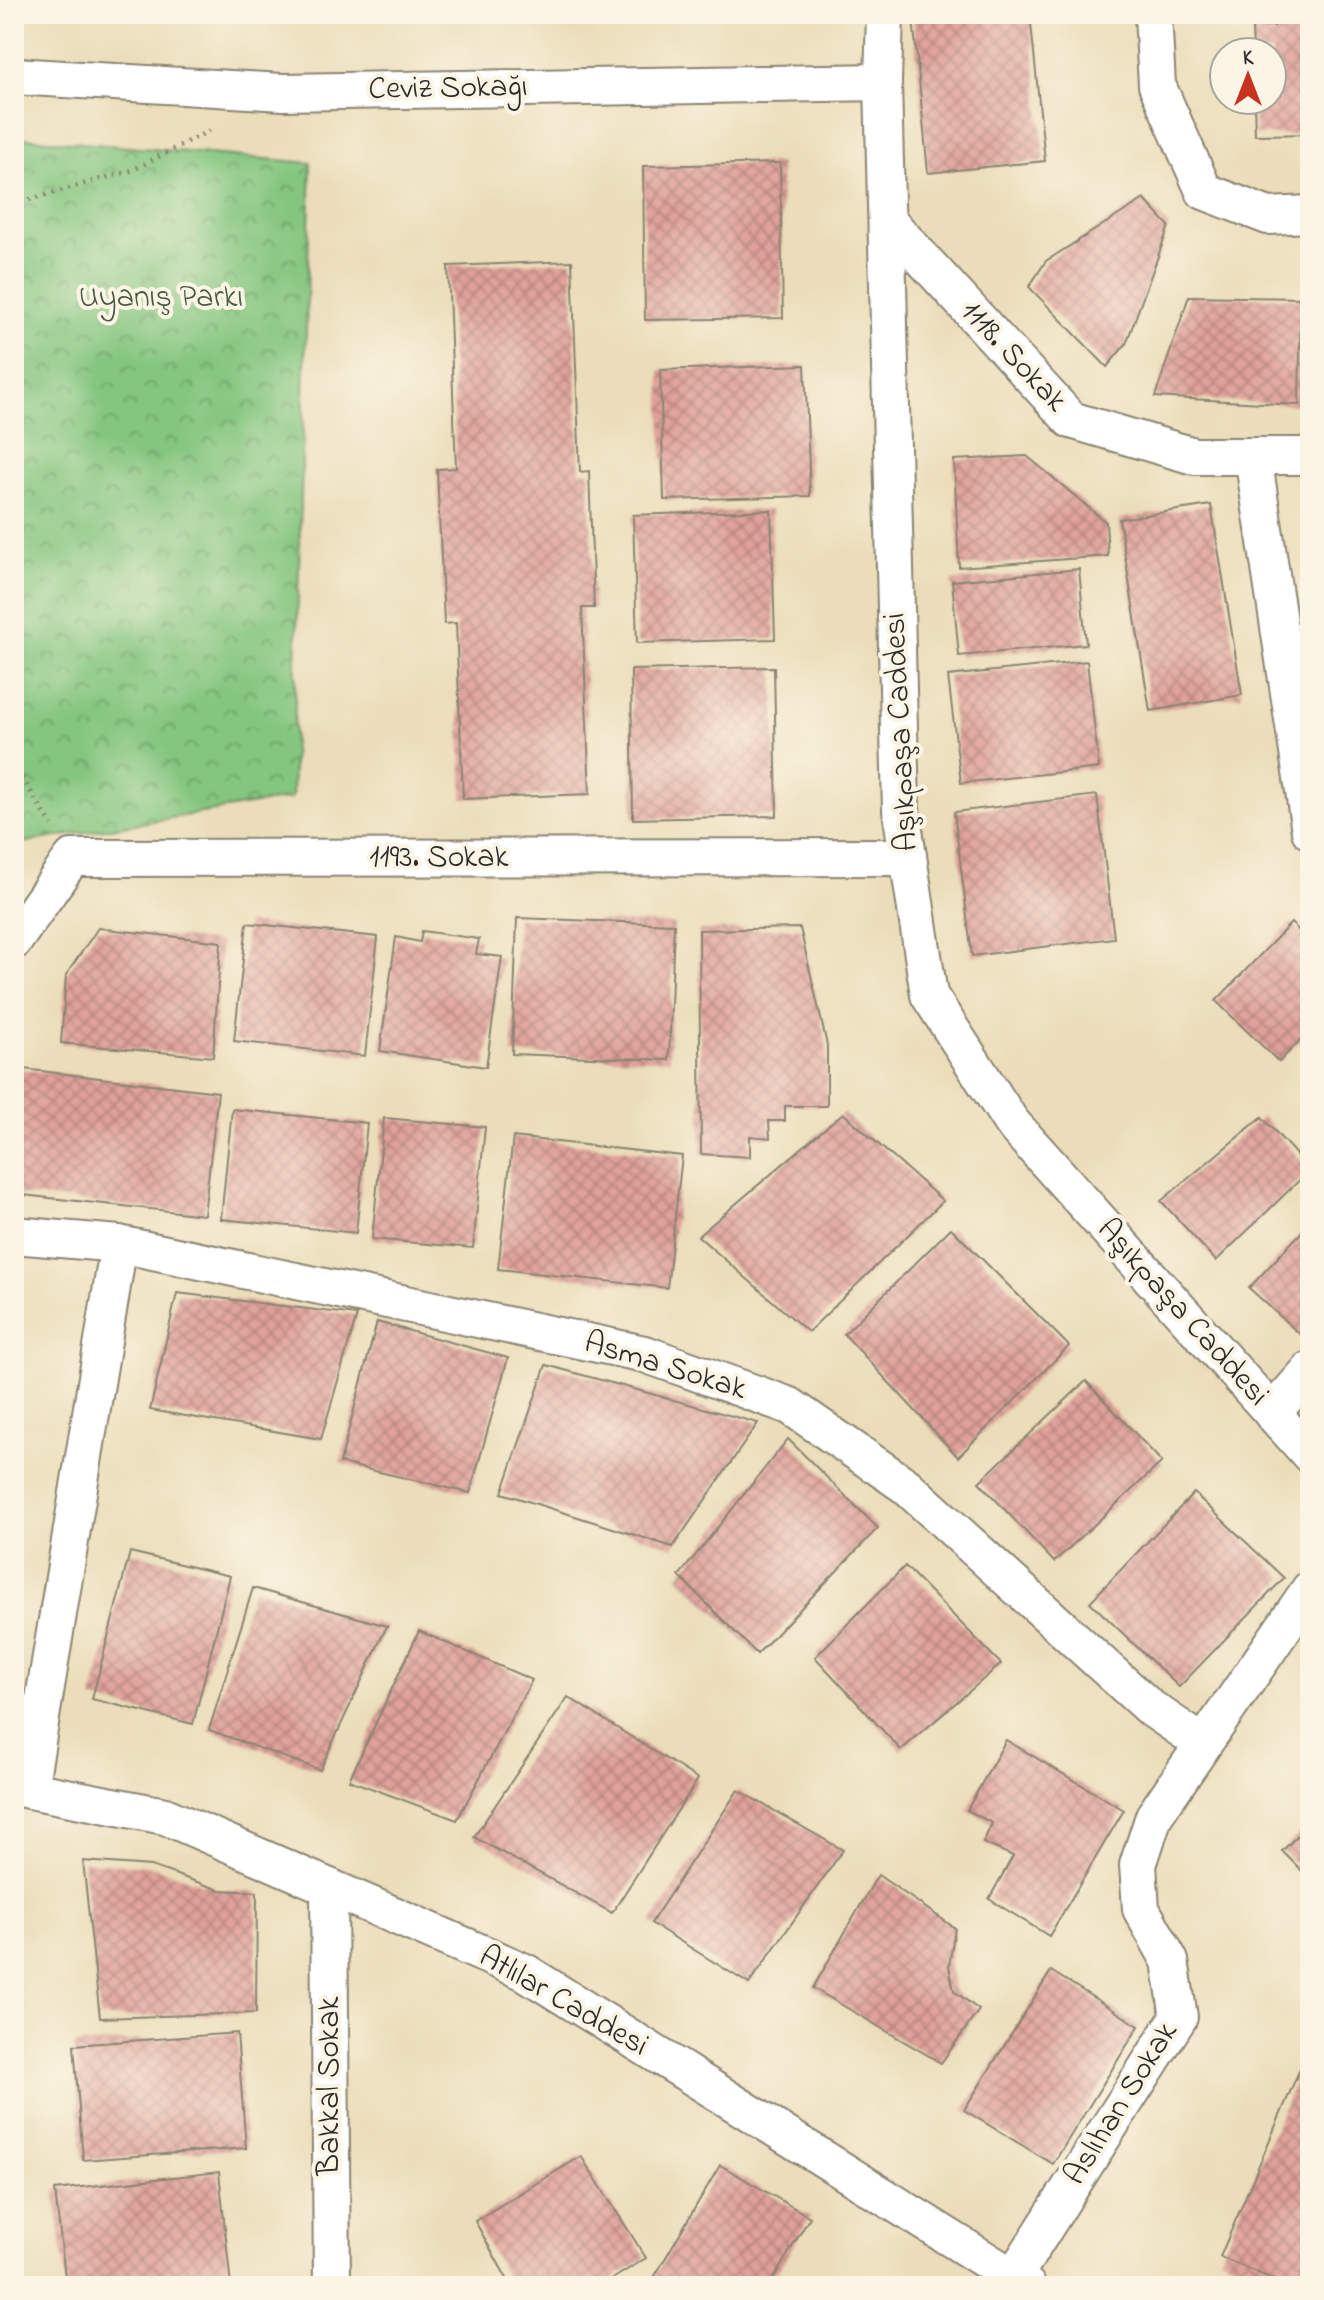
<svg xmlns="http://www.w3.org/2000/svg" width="1324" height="2300" viewBox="0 0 1324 2300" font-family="'Indie Flower',sans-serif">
<defs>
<pattern id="park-crowns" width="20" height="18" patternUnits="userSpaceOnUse" patternTransform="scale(2)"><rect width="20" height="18" fill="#84c67f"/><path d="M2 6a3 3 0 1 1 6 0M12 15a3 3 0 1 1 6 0" fill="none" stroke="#6ca168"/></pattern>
<pattern id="building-cross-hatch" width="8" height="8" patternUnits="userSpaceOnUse" patternTransform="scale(2)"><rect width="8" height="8" fill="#e0a29a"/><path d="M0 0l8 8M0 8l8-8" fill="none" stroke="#b6847e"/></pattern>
</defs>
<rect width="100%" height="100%" fill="#fcf5e5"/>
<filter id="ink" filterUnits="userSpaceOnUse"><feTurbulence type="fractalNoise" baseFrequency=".0125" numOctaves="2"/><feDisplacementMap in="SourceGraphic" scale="16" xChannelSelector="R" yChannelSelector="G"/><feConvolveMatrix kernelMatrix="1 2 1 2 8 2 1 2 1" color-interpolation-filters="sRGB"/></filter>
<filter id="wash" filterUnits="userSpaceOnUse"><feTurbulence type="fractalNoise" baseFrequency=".006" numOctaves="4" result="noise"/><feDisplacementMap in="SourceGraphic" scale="32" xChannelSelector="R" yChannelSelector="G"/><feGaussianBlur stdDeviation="1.8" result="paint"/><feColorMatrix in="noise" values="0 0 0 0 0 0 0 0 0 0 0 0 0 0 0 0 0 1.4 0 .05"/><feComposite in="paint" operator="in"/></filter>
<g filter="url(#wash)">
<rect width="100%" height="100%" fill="#ebddb9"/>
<path fill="url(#park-crowns)" stroke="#587855" stroke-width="2" d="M14 137 311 163 292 798 14 844Z"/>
<g id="blocks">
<g fill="url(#building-cross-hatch)">
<path d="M959 14H1030L1045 161 928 173 913 18Z"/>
<path d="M1283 14H1310V134L1255 135 1254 100H1272V52H1253L1252 26H1274Z"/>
<path d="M780 163 783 318 645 320 643 166Z"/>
<path d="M1144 199 1169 226 1126 344 1107 367 1029 287 1046 261Z"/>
<path d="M572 261 580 472 589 471 594 608H582L590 794 463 799 456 623 444 624 437 469 456 468 448 266Z"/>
<path d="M1189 296 1301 298 1299 405 1155 397Z"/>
<path d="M805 365 810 496 664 500 660 370Z"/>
<path d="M1027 456 1106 522 1108 556 959 567 954 460Z"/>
<path d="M1211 505 1242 695 1150 711 1119 519Z"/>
<path d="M771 510 775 639 637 643 633 515Z"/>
<path d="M1079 569 1086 644 959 656 952 581Z"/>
<path d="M1087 661 1099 768 961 783 948 676Z"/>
<path d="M774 667 777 816 633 819 631 670Z"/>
<path d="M1097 795 1114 938 972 956 954 812Z"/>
<path d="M517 918 674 924 669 1060 512 1054Z"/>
<path d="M247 923 378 937 365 1056 234 1041Z"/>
<path d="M1291 923 1310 941V1030L1279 1062 1216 1001Z"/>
<path d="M98 928 221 942 213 1057 61 1043 66 975Z"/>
<path d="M800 928 827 1045V1106H785V1121H769L770 1138 750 1136V1157L701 1154 699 930Z"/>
<path d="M422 931 479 939 476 954 502 957 486 1067 380 1051 396 937 420 942Z"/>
<path d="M15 1068 218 1092 204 1215 14 1194Z"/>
<path d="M232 1109 367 1123 356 1233 221 1219Z"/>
<path d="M843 1113 943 1201 808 1332 698 1236Z"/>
<path d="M1262 1117 1310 1170 1216 1261 1161 1201Z"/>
<path d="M384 1118 485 1127 473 1248 372 1239Z"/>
<path d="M513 1137 682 1156 667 1288 498 1269Z"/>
<path d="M1310 1223V1330L1303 1337 1249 1288Z"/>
<path d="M951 1228 1069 1346 958 1457 844 1334Z"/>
<path d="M177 1293 357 1315 321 1439 150 1410Z"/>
<path d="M377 1322 508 1358 470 1493 340 1463Z"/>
<path d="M546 1365 758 1423 673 1547 502 1493Z"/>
<path d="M1086 1381 1162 1462 1054 1562 979 1482Z"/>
<path d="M788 1439 878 1528 757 1654 679 1576Z"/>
<path d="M1194 1493 1284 1578 1179 1687 1090 1602Z"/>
<path d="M130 1552 230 1576 193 1724 92 1699Z"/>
<path d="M905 1566 1001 1664 901 1750 815 1657Z"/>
<path d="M253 1588 387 1626 320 1770 209 1730Z"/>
<path d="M419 1631 532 1680 457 1820 349 1780Z"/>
<path d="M568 1697 698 1779 612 1913 474 1837Z"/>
<path d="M1006 1740 1124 1810 1049 1936 989 1899 1013 1856 983 1843 992 1823 967 1810Z"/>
<path d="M738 1790 843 1850 749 1984 651 1923Z"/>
<path d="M1310 1823V1879L1282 1851Z"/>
<path d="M83 1861 151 1866 220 1890 257 1892 256 2013 100 2018Z"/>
<path d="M878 1875 955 1928 949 1966 954 1991 979 2010 941 2063 813 1988Z"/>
<path d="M1051 1971 1139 2026 1053 2164 964 2110Z"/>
<path d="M237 2033 246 2148 83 2160 74 2045Z"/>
<path d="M1304 2059 1310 2062V2286H1289L1220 2257Z"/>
<path d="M581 2156 646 2258 601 2286H511L475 2221Z"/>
<path d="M720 2165 810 2217 769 2286H649Z"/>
<path d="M219 2172 231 2286H66L55 2190Z"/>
</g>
</g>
</g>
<g filter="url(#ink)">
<use href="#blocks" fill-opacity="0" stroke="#8b8472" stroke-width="2"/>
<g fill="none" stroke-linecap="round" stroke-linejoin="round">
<g stroke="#8b8472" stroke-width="40">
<g id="minor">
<path d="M885 14 883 82 901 810 929 995 1011 1122 1310 1455"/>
<path d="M1153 14 1157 85 1204 191 1268 216 1310 214"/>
<path d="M14 76 283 92 883 82"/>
<path d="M887 220 1071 420 1194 456H1310"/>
<path d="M1253 456 1310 831"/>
<path d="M14 941 72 858 908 857"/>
<path d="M14 1235 119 1244 645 1354 790 1406 906 1486 1149 1707 1202 1743"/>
<path d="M1272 1413 1310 1370"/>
<path d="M14 1787 165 1816 525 1972 1027 2286"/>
<path d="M29 1790 119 1244"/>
<path d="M329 1887 332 2286"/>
<path d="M1012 2279 1179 2017 1170 1961 1141 1909 1138 1865 1154 1816 1310 1589"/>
</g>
</g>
<g stroke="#8b8472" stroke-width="5" stroke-dasharray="2 6" stroke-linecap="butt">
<path d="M14 204 133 170 214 128"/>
<path d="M14 764 52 826"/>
</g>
<use href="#minor" stroke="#fff" stroke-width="36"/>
</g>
</g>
<g text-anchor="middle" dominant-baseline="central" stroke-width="8" stroke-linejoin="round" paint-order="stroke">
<g font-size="32" fill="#2b2b2b" stroke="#fcf5e5">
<text transform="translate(448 89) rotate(-1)">Ceviz Sokağı</text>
<text transform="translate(1013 357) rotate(47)">1118. Sokak</text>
<text transform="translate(902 732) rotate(-93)">Aşıkpaşa Caddesi</text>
<text x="439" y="858">1193. Sokak</text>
<text transform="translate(1182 1313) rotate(48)">Aşıkpaşa Caddesi</text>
<text transform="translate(665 1367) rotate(17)">Asma Sokak</text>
<text transform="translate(563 2002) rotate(30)">Atlılar Caddesi</text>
<text transform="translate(330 2086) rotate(-90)">Bakkal Sokak</text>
<text transform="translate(1122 2104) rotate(-58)">Aslıhan Sokak</text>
</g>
<g font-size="32" fill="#465a44" stroke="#fcf5e5">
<text x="161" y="298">Uyanış Parkı</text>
</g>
</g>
<rect width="1324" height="2300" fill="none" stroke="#fcf5e5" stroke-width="48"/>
<g transform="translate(1248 76)"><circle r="38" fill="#fcf5e5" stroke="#a8a49b" stroke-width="2"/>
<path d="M0-6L14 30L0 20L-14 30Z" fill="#c8321e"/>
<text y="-12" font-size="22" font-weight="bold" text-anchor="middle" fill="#2b2b2b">K</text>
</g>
</svg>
